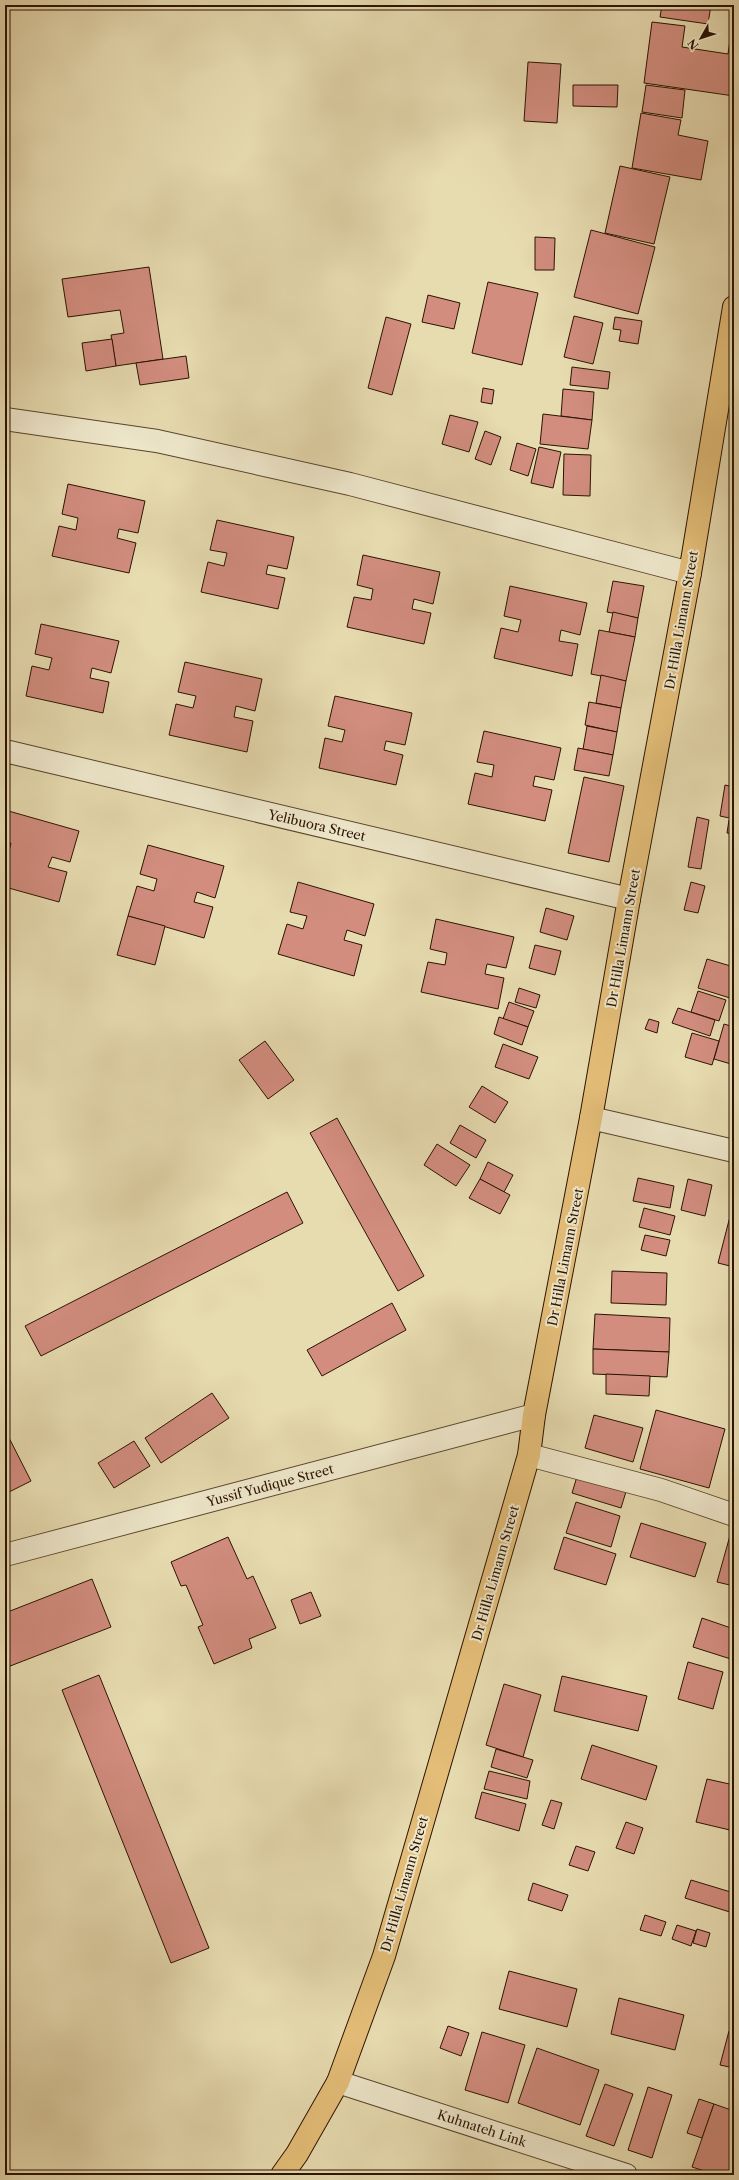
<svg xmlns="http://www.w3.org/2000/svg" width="739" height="2180" viewBox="0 0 739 2180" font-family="'Libre Caslon Text',serif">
<rect width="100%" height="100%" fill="#e7dbb0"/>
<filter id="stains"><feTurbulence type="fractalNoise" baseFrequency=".005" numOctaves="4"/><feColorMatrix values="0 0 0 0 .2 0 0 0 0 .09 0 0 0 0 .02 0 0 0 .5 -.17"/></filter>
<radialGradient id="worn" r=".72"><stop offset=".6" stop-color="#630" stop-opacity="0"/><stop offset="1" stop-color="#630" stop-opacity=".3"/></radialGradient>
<g fill="#d28d7f" stroke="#2b1300">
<path d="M662 5H711L708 24 660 17Z"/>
<path d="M652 22 685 26 682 47 728 54 731 33H734V96L644 83Z"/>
<path d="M528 62 561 64 557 123 524 121Z"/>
<path d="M573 85H618L617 107 573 106Z"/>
<path d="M646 85 685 90 682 118 642 112Z"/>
<path d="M641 113 681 120 678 135 708 141 701 180 632 168Z"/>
<path d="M620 166 670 177 654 244 605 233Z"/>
<path d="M591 230 655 247 638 314 574 297Z"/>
<path d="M535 237 555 238 554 270H535Z"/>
<path d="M149 267 163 359 116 366 111 335 124 333 120 310 68 317 62 279Z"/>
<path d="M488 282 538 293 522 365 472 353Z"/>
<path d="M428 295 460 303 454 329 422 322Z"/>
<path d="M574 316 603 323 593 364 564 357Z"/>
<path d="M386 317 411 324 392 395 368 388Z"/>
<path d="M615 317 642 321 638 344 619 341 621 330 613 329Z"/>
<path d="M112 339 116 366 86 371 82 343Z"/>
<path d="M186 356 189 378 140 385 136 363Z"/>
<path d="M572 367 610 372 608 389 570 385Z"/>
<path d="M483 388 494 390 492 404 481 402Z"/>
<path d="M563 389 594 392 592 420 561 416Z"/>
<path d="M543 414 592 420 588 449 540 444Z"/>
<path d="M450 415 478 422 469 452 442 444Z"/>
<path d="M485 431 501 437 491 465 475 459Z"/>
<path d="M517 443 536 449 528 476 510 470Z"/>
<path d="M539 447 561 452 553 488 531 483Z"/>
<path d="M564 454 591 455 590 496 563 495Z"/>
<path d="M68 484 145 501 138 533 119 529 117 538 136 543 129 573 52 556 59 526 76 530 78 518 62 514Z"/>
<path d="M217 520 294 537 287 569 268 565 266 574 285 578 278 609 201 592 208 562 224 566 227 553 210 550Z"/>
<path d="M363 555 440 572 433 604 414 599 412 609 431 613 424 644 347 627 354 597 371 600 373 589 357 585Z"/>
<path d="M613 581 644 586 638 618 607 612Z"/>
<path d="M510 586 587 603 580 635 561 630 559 641 578 644 572 676 494 658 501 628 518 632 521 620 504 616Z"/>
<path d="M613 612 638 618 635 637 609 632Z"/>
<path d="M41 624 119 641 111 673 92 668 90 678 109 682 103 713 26 696 32 666 49 670 52 658 35 654Z"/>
<path d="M599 630 635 637 626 681 591 674Z"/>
<path d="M185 662 262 679 255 711 236 706 234 717 253 721 247 752 169 735 176 704 193 708 196 696 178 692Z"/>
<path d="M601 675 626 681 621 708 596 703Z"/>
<path d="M335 696 412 713 405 745 386 741 384 750 403 755 396 785 319 768 325 738 342 742 345 730 328 726Z"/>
<path d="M589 702 621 708 617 732 585 725Z"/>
<path d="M587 726 617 732 613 755 583 749Z"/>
<path d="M484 731 561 748 554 780 535 776 533 786 552 790 545 821 468 804 475 773 492 777 494 765 477 762Z"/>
<path d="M578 748 613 755 609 776 574 770Z"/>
<path d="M584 777 624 786 609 862 568 853Z"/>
<path d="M725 785 734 787V819L720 816Z"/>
<path d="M5 810 79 831 70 862 52 857 48 867 67 872 59 902 5 887V854L8 855 11 843 5 842Z"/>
<path d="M697 817 709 820 701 869 688 867Z"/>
<path d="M729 820 734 821V834L727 833Z"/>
<path d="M148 845 224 866 215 898 197 892 194 902 213 907 204 938 128 916 137 886 154 891 157 879 140 874Z"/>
<path d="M298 882 374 904 365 936 347 930 344 940 362 945 354 976 278 954 287 924 303 929 307 916 290 912Z"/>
<path d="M691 882 705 886 698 913 684 910Z"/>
<path d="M546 908 574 916 567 940 540 932Z"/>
<path d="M128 916 165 926 155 965 117 955Z"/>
<path d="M436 919 514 937 506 968 487 964 485 974 504 978 498 1009 421 992 428 962 445 965 447 953 430 949Z"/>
<path d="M535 945 561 951 555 975 529 968Z"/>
<path d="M707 959 734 967V986L730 998 698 988Z"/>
<path d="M519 988 540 995 536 1008 515 1002Z"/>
<path d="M698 991 726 1000 719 1021 691 1012Z"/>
<path d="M509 1002 534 1011 528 1027 503 1019Z"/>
<path d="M678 1008 715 1020 710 1036 672 1023Z"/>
<path d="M499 1017 528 1027 522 1045 494 1034Z"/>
<path d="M649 1019 659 1022 657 1033 645 1029Z"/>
<path d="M724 1024 734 1027V1052L731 1064 714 1059Z"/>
<path d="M692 1033 719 1041 712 1065 685 1057Z"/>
<path d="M265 1041 294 1080 268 1099 239 1060Z"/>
<path d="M503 1044 538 1057 529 1079 495 1067Z"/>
<path d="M482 1086 508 1102 495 1123 469 1107Z"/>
<path d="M337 1118 424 1276 398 1291 310 1133Z"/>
<path d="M460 1125 486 1140 476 1158 450 1143Z"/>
<path d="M437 1144 470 1165 456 1186 424 1165Z"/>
<path d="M488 1162 513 1175 504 1192 480 1179Z"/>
<path d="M638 1178 674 1186 670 1208 633 1201Z"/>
<path d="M480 1179 510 1195 500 1214 469 1198Z"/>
<path d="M688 1179 712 1185 705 1216 681 1210Z"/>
<path d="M287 1192 303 1223 41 1356 25 1326Z"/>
<path d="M734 1201V1267L718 1263Z"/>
<path d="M644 1208 675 1216 670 1235 639 1227Z"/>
<path d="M645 1235 670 1240 666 1256 641 1250Z"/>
<path d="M612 1271 667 1273 666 1305 611 1303Z"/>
<path d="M392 1303 406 1330 322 1376 307 1350Z"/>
<path d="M595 1314 670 1318 669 1352 593 1349Z"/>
<path d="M593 1349 669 1352 667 1377 593 1374Z"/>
<path d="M606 1374 650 1376 649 1396 606 1394Z"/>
<path d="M212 1393 229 1418 161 1463 145 1438Z"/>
<path d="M656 1410 725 1429 709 1488 640 1469Z"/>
<path d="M594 1415 643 1428 633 1462 585 1448Z"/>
<path d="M5 1430 31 1481 5 1494Z"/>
<path d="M134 1441 150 1466 114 1488 98 1463Z"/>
<path d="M579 1470 628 1485 621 1508 572 1493Z"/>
<path d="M576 1502 620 1516 611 1547 566 1533Z"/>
<path d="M641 1523 706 1543 695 1577 630 1557Z"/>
<path d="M731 1532 734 1533V1586L717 1582Z"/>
<path d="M228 1537 247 1579 253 1576 276 1628 249 1639 252 1648 214 1664 198 1627 203 1625 186 1585 181 1586 171 1562Z"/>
<path d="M564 1537 616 1554 606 1585 554 1569Z"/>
<path d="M92 1579 111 1627 5 1668V1613Z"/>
<path d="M311 1592 321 1616 300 1624 291 1600Z"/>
<path d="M702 1618 734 1629V1660L693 1647Z"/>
<path d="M688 1662 723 1672 713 1709 678 1699Z"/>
<path d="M99 1675 209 1948 171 1963 62 1690Z"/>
<path d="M562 1676 647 1696 638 1731 554 1711Z"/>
<path d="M504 1684 541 1695 523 1757 486 1745Z"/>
<path d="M592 1745 657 1766 646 1800 581 1779Z"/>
<path d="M496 1749 533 1760 527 1778 491 1767Z"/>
<path d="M489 1771 530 1781 527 1799 484 1789Z"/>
<path d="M707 1779 734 1785V1831L696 1822Z"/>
<path d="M482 1792 526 1804 519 1831 475 1818Z"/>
<path d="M551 1800 562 1803 554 1829 542 1825Z"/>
<path d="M626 1822 643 1828 634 1854 616 1848Z"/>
<path d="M576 1846 595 1852 588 1871 569 1865Z"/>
<path d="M691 1880 734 1893 733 1913 685 1898Z"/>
<path d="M533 1883 568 1895 562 1911 528 1900Z"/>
<path d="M645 1915 666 1922 661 1936 640 1930Z"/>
<path d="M677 1925 696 1931 691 1946 672 1939Z"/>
<path d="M697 1929 710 1933 706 1947 693 1943Z"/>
<path d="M509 1971 577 1989 567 2027 499 2009Z"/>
<path d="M619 1998 684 2015 675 2050 611 2034Z"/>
<path d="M448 2026 469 2033 461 2056 440 2048Z"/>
<path d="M729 2031 734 2032V2068L720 2065Z"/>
<path d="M482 2032 525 2045 508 2103 465 2090Z"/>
<path d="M537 2048 599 2070 580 2125 518 2103Z"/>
<path d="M605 2084 633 2094 614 2146 586 2136Z"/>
<path d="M648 2087 672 2095 652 2158 628 2150Z"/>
<path d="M699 2099 714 2104 702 2138 687 2133Z"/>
<path d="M714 2104 734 2111V2175H717L692 2167Z"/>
</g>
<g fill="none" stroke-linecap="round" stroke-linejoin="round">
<g stroke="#5a452c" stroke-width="24">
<g id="minor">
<path d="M5 419 157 441 350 484 690 573"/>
<path d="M5 751 629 899"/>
<path d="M591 1118 734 1151"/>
<path d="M529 1455 661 1490 734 1515"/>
<path d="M5 1555 534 1415"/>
<path d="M338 2082 626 2175"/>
</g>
</g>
<g stroke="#2b1300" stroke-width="24">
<path id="highway" d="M282 2175 297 2154 338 2082 384 1956 529 1455 534 1415 591 1118 629 899 690 573 734 307"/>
</g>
<use href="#minor" stroke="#efe8cc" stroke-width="22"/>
<use href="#highway" stroke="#e4be78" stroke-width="22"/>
</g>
<g text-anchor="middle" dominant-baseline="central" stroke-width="4" stroke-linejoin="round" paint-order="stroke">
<g font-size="13" fill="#2b1300" stroke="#efe8cc">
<text transform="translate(681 620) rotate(-80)">Dr Hilla Limann Street</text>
<text transform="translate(317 825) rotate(13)">Yelibuora Street</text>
<text transform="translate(623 938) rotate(-80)">Dr Hilla Limann Street</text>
<text transform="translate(565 1257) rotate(-79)">Dr Hilla Limann Street</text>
<text transform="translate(270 1485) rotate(-15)">Yussif Yudique Street</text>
<text transform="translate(495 1573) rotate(-74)">Dr Hilla Limann Street</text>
<text transform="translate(404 1884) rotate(-74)">Dr Hilla Limann Street</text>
<text transform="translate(482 2128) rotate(18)">Kuhnateh Link</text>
</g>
</g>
<rect width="739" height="2180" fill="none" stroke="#e7dbb0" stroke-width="20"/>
<rect x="6" y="6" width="727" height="2168" fill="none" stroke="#2b1300" stroke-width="2"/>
<rect x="10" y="10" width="719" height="2160" fill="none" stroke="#2b1300"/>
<g transform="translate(701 38) rotate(231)" stroke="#efe8cc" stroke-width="3" paint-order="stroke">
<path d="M0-3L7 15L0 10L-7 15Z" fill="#2b1300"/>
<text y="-6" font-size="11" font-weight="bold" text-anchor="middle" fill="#2b1300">N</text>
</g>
<rect width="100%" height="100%" filter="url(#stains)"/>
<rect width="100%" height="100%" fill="url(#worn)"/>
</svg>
